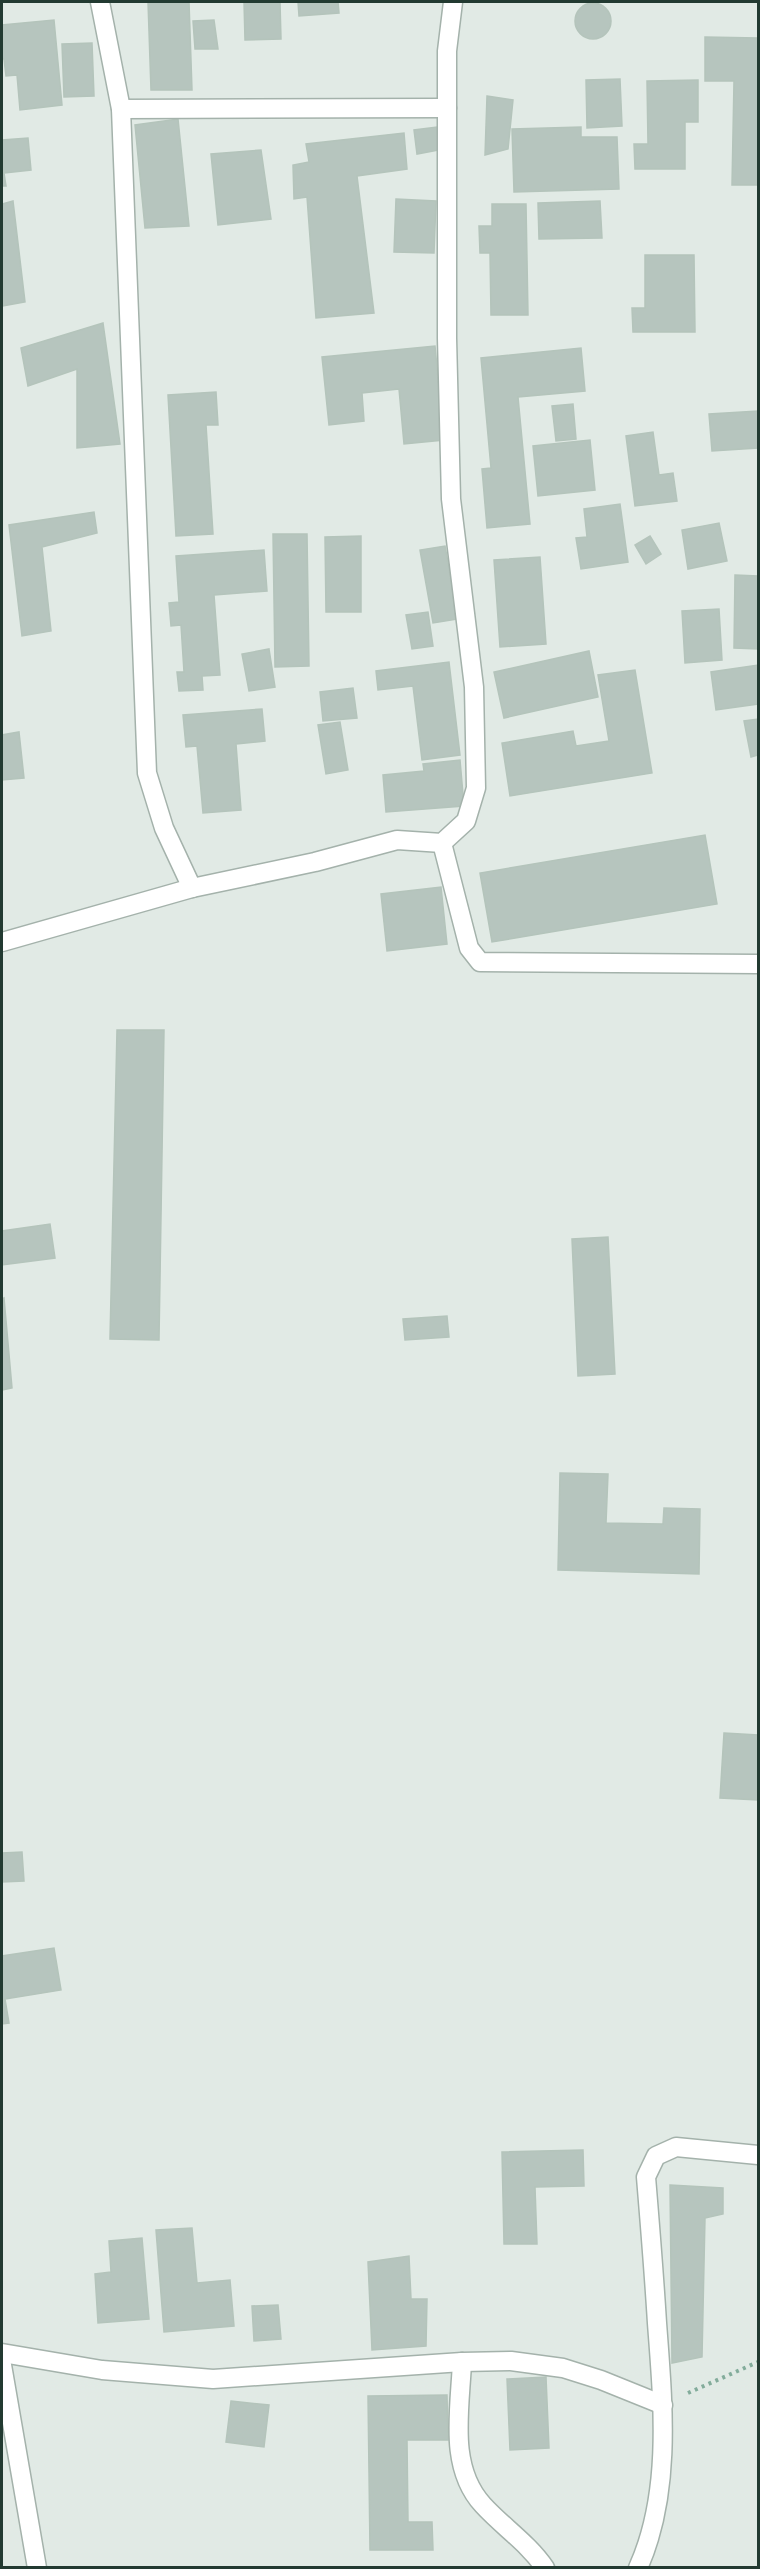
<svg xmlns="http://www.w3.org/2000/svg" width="760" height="2569" viewBox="0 0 760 2569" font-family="'Exo 2',sans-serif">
<rect width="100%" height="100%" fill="#e1eae5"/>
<g fill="#b6c5be" stroke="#b4c4bb" stroke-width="1.5">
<path d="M148 2H189L192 90H151Z"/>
<path d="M244 2H280L281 39 245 40Z"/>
<path d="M298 2H338L339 13 299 16Z"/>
<circle cx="593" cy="21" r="18"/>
<path d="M54 20 62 105 20 110 17 75 6 76 4 59H2V25Z"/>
<path d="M214 20 218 49H195L193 21Z"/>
<path d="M705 37 758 38V185H732L734 81H705Z"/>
<path d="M92 43 94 96 64 97 62 44Z"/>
<path d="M620 79 622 126 587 128 586 80Z"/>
<path d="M698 80V122H685V169H635L634 144H648L647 81Z"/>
<path d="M487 96 513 100 508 149 485 155Z"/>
<path d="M178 119 189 226 145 228 135 125Z"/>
<path d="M437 127 439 150 417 154 414 130Z"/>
<path d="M581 127V137H617L619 189 514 192 512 129Z"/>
<path d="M404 133 407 169 357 176 374 313 316 318 307 197 294 199 293 165 309 162 306 144Z"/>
<path d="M28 138 31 170 4 173 6 186H2V140Z"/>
<path d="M261 150 271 219 218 225 211 154Z"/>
<path d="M396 199 436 201 434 253 394 252Z"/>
<path d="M13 201 25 302 2 306V204Z"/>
<path d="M600 201 602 238 539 239 538 203Z"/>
<path d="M492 204H526L528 315H491L490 253H480L479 226H492Z"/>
<path d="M645 255H694L695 332H633L632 308H645Z"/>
<path d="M103 323 120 444 77 448V369L28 386 21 348Z"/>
<path d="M435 346 444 440 404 444 399 389 362 393 364 421 329 425 322 357Z"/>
<path d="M581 348 585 391 518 397 530 524 487 528 482 469 491 468 481 358Z"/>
<path d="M216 392 218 425H206L213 534 176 536 168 395Z"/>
<path d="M573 404 576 439 556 441 552 406Z"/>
<path d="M758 411V448L712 451 709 414Z"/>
<path d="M653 432 659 475 673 473 677 501 635 506 626 436Z"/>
<path d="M590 440 595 490 538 496 533 446Z"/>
<path d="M620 504 628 562 581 569 576 538 587 537 584 509Z"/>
<path d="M94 512 97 533 42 547 51 631 22 636 9 525Z"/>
<path d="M719 523 727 561 688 569 682 530Z"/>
<path d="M273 534H307L309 666 275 667Z"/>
<path d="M361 536V612H326L325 537Z"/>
<path d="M650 536 661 554 646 564 635 545Z"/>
<path d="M445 546 458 619 433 623 420 550Z"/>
<path d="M264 550 267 591 214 595 220 675 202 676 203 690 179 691 177 672H184L181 625 171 626 169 603 179 602 176 556Z"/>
<path d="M540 557 546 644 500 647 494 560Z"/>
<path d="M735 575 758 576V649L734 648Z"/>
<path d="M719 609 722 660 685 663 682 611Z"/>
<path d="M428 612 433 646 412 649 406 615Z"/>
<path d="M269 649 275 687 249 691 242 654Z"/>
<path d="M589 651 598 697 504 718 494 672Z"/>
<path d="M449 662 460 755 422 760 413 686 378 690 376 671Z"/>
<path d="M758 665V704L716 710 711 672Z"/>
<path d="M635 670 652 773 510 796 502 743 573 731 576 746 609 741 598 675Z"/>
<path d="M353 688 357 718 323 721 320 692Z"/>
<path d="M262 709 265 741 236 744 241 810 203 813 197 746 186 747 183 715Z"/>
<path d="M758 719V755L751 757 744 721Z"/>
<path d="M340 722 348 770 326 774 318 725Z"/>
<path d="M19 732 24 778 2 780V735Z"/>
<path d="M460 760 464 806 386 812 383 775 424 771 423 764Z"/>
<path d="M705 835 717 904 492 942 480 873Z"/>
<path d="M441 887 447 944 387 951 381 894Z"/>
<path d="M117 1030H164L159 1340 110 1339Z"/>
<path d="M50 1224 55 1258 2 1265V1231Z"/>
<path d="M608 1237 615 1374 578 1376 572 1239Z"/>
<path d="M4 1298 12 1388 2 1390V1299Z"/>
<path d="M447 1316 449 1337 405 1340 403 1319Z"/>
<path d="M560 1473 608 1474 606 1523 663 1524 664 1508 700 1509 699 1574 558 1570Z"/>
<path d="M724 1733 758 1735V1800L720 1798Z"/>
<path d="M22 1852 24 1881 2 1882V1853Z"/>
<path d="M54 1948 61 1990 5 1999 9 2023 2 2024V1956Z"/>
<path d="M583 2150 584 2186 535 2187 537 2244H504L502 2152Z"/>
<path d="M670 2185 723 2188V2214L705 2218 702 2357 672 2363Z"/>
<path d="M192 2228 197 2283 230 2280 234 2326 164 2332 156 2230Z"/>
<path d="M142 2238 149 2319 98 2323 95 2274 111 2272 109 2241Z"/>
<path d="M409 2256 411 2299H427L426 2346 372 2350 368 2262Z"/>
<path d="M278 2305 281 2339 254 2341 252 2306Z"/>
<path d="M546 2377 549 2448 510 2450 507 2379Z"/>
<path d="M447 2395 448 2440H407L408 2522H432L433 2550H370L368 2396Z"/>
<path d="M231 2401 269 2405 264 2447 226 2442Z"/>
</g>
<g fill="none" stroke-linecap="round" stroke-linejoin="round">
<g stroke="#a4b2ab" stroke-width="21">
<g id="minor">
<path d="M100 2 121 109 147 773 164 828 192 888"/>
<path d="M121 109 447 108"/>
<path d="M442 843 469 948 480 962 758 964"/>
<path d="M2 942 192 888 315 862 397 840 442 843 466 821 476 788 474 687 451 499 447 338V51L453 2"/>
<path d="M2 2353 102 2370 213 2379 462 2362 511 2361 563 2368 601 2380 663 2405"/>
<path d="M462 2362C460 2410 448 2467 483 2505 503 2527 528 2543 545 2568"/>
<path d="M2 2365 37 2568"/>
<path d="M638 2568C672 2493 663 2403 657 2323 654 2274 650 2225 646 2177L656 2156 676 2147 758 2155"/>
</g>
</g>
<path stroke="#83ac9b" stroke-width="4" stroke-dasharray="3 4.5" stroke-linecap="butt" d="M688 2393 758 2362"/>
<use href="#minor" stroke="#fff" stroke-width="18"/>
</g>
<rect width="760" height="2569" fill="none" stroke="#223a31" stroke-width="6"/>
</svg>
